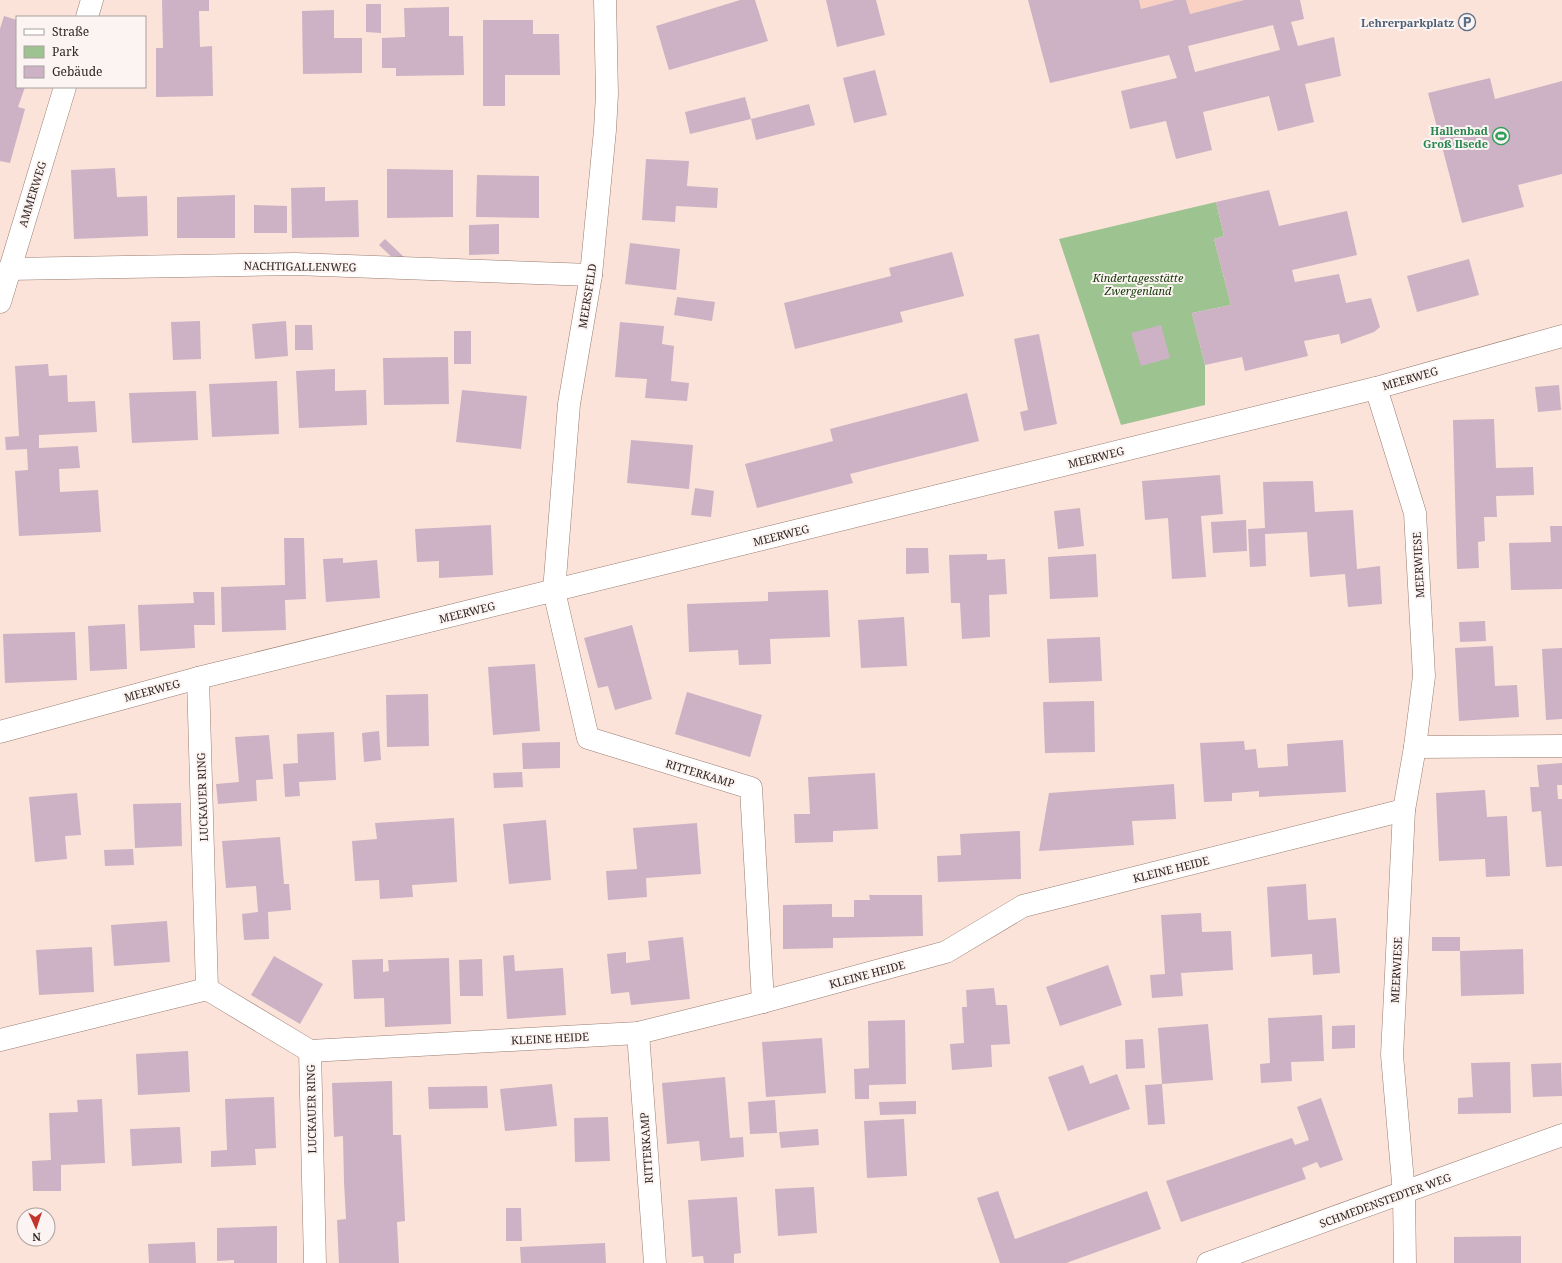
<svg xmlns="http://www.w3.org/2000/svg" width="1562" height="1263" viewBox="0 0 1562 1263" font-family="'Noto Serif',serif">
<rect width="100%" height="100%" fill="#fce3d9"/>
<g fill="#f9d2c3">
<path d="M1139 0H1175L1141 9Z"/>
<path d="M1186 0H1244L1190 14Z"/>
</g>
<path fill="#9dc390" d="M1216 202 1224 236 1214 239 1231 305 1192 313 1205 365V405L1121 425 1059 239Z"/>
<g fill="#ccb2c4" fill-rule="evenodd">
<path d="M162 0H209V11H199L200 47 212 46 213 96 156 97V48H163Z"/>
<path d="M740 0H755L768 41 669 70 656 26Z"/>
<path d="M826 0H876L885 35 837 47Z"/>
<path d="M1028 0H1139L1141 9 1175 0H1186L1190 14 1244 0H1300L1304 19 1291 22 1298 46 1334 37 1341 76 1305 84 1314 122 1278 131 1269 96 1203 112 1212 150 1176 159 1166 121 1130 129 1121 91 1177 78 1169 55 1050 83ZM1273 25 1280 50 1195 72 1188 46Z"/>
<path d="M366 4H381V33L366 32Z"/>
<path d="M449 7V36H463L464 75 396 76V68H382V38L405 37 404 8Z"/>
<path d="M334 10V38H362V73L303 74 302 11Z"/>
<path d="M4 16 17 20V87H25L18 107 25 109 10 163 0 161V29Z"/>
<path d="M483 20H533V34H559L560 75H505V106H483Z"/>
<path d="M875 70 887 115 854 123 843 78Z"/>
<path d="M1490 78 1495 99 1562 81V174L1518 185 1524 207 1462 223 1428 93Z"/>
<path d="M745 97 751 119 809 104 815 125 756 140 751 119 690 134 685 112Z"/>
<path d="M646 159 689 161 687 186 718 188 717 208 676 206 675 222 642 220Z"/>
<path d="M115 168 117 197 147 196 148 236 74 239 71 170Z"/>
<path d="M387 169 453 170V217L387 218Z"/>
<path d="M477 175 539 176V218L476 217Z"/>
<path d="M325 187V201L358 200 359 237 292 238 291 188Z"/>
<path d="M1269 190 1279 226 1347 211 1357 255 1292 270 1295 282 1339 274 1346 303 1371 298 1380 327 1374 332 1341 344 1339 334 1304 341 1308 356 1245 371 1242 357 1205 365 1192 313 1231 305 1214 239 1224 236 1216 202Z"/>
<path d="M235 195V238H177V197Z"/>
<path d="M254 205 287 206V233H254Z"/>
<path d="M499 224V254L469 255V225Z"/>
<path d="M385 239 405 258 399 264 379 245Z"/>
<path d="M630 243 680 249 676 290 625 284Z"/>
<path d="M952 252 964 296 900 312 903 322 795 349 784 303 891 276 889 268Z"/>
<path d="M1469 259 1479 295 1417 312 1407 276Z"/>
<path d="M677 297 715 302 712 321 674 315Z"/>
<path d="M200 321 201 359 173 360 171 322Z"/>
<path d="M286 321 288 356 255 359 252 324Z"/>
<path d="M620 322 664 326 662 344 674 346 671 381 689 383 687 401 645 398 647 379 615 377Z"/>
<path d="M295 325H312L313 350H295Z"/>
<path d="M1161 325 1170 358 1141 366 1131 333Z"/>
<rect x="454" y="331" width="17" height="33"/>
<path d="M1039 334 1057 424 1024 431 1020 412 1028 410 1014 339Z"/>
<path d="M448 357 449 404 384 405 383 358Z"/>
<path d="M48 364 49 376 67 375 68 402 95 401 97 432 39 435V448L78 446 80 468 59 469 60 492 98 490 101 532 19 536 15 471 28 470 27 449 6 450 5 437 19 436 15 366Z"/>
<path d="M335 369V391L366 390 367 425 299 428 296 371Z"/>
<path d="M277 381 279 434 212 437 209 384Z"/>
<path d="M1559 385 1561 410 1538 412 1535 387Z"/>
<path d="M462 390 527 396 521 449 456 442Z"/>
<path d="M196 391 198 440 132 443 129 393Z"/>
<path d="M967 393 979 441 850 474 853 483 757 508 745 464 833 441 830 429Z"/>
<path d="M1494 419 1496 468 1533 467 1534 495 1496 496 1497 517H1484L1485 541 1478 542 1479 568 1457 569 1453 420Z"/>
<path d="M631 440 693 445 689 489 627 483Z"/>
<path d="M1220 475 1223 514 1201 516 1206 577 1172 579 1168 518 1145 520 1142 481Z"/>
<path d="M1313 481 1315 512 1353 510 1357 569 1380 566 1382 604 1348 607 1345 574 1310 577 1307 532 1265 534 1266 566 1250 567 1248 529 1265 528 1263 482Z"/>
<path d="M695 488 714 491 711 517 691 515Z"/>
<path d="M1080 508 1084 546 1058 549 1054 511Z"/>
<path d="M1246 520 1247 551 1213 553 1211 522Z"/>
<path d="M491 525 493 575 439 578V561L417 562 415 529Z"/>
<path d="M1550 526H1562V589L1511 590 1509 543 1551 542Z"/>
<path d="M284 538H304L306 599 285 600 286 630 222 632 221 587 285 585Z"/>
<path d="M906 548H928L929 573 906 574Z"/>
<path d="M987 554V560L1005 559 1007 594 989 595 990 637 962 639 960 603H951L949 555Z"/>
<path d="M1096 554 1098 597 1050 599 1048 557Z"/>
<path d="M343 558V563L377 560 380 598 326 602 323 559Z"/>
<path d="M828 590 830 637 770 639 771 664 739 665 738 650 689 652 687 604 768 601V592Z"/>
<path d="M193 592H214L215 625H194L195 648 140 651 138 605 194 603Z"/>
<path d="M904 617 907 666 861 668 858 620Z"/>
<path d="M1485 621 1486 641 1460 642 1459 622Z"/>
<path d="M125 624 127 669 90 671 88 626Z"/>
<path d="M632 625 652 699 615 710 608 686 598 688 584 638Z"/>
<path d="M75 632 77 680 5 683 3 634Z"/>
<path d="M1100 637 1102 681 1049 683 1047 639Z"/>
<path d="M1493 646 1495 686 1517 685 1519 717 1459 721 1455 648Z"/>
<path d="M1562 648V719L1546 720 1542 649Z"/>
<path d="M535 664 540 731 493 735 488 667Z"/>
<path d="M687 692 762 715 750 757 675 734Z"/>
<path d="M428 694 429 746 387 747 386 695Z"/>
<path d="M1094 701 1095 752 1045 753 1043 702Z"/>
<path d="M379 731 381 760 364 762 362 733Z"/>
<path d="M334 732 336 780 299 782 300 796 285 797 283 764 298 763 297 734Z"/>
<path d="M269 735 273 779 256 780 257 801 218 804 216 784 239 782 235 737Z"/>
<path d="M1343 740 1346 792 1259 797V791L1232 793V801L1204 802 1200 743 1244 741 1245 750 1256 749 1258 768 1288 766 1287 744Z"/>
<path d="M560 742V768L523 769 522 743Z"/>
<path d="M1562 763V785H1557L1558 799H1562V866L1546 867 1541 811 1532 812 1530 787H1539L1537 765Z"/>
<path d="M522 772 523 787 494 788 493 773Z"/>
<path d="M875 773 878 829 833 831V842L795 843 794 814H810L808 777Z"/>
<path d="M1174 784 1176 819 1132 821 1134 845 1039 851 1049 793Z"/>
<path d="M1485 790 1487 817 1507 816 1510 876 1486 877 1485 859 1439 861 1436 793Z"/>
<path d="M77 793 81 835 65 836 67 859 35 862 29 797Z"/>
<path d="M181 803 182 846 135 848 133 804Z"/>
<path d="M454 818 457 882 412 885 413 897 380 899 379 880 355 881 352 841 377 839 375 823Z"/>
<path d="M546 820 551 880 509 884 503 824Z"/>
<path d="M697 823 701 874 646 878 647 897 608 900 606 871 637 869 633 828Z"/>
<path d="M1020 831 1021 879 938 882 937 856 961 855 960 834Z"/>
<path d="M280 837 284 884H289L291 910 268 912 269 939 244 940 242 914 258 912 256 886 226 888 222 841Z"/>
<path d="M133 849 134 865 105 866 104 850Z"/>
<path d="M1306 884 1308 920 1336 918 1340 973 1313 975 1312 954 1271 957 1267 887Z"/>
<path d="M869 895H922L923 936 833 938V948L783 949V905L832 904V917H854V900H870Z"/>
<path d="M1201 913 1202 932 1231 931 1233 970 1181 973 1183 996 1152 998 1150 975 1165 974 1161 915Z"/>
<path d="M167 921 170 962 114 966 111 925Z"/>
<path d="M683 937 690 999 631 1005 629 992 611 994 607 954 626 952V963L650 960 648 941Z"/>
<rect x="1432" y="937" width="28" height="14"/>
<path d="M92 947 94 992 39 995 36 950Z"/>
<path d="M1523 949 1524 994 1461 996 1460 951Z"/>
<path d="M514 955 515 971 563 968 566 1015 507 1019 503 956Z"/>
<path d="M274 956 323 984 300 1024 251 995Z"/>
<path d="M449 958 451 1024 385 1027 384 998 354 999 352 960 383 959V972L389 971 388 960Z"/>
<path d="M482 959 483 996H460L459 960Z"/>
<path d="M1108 965 1122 1005 1060 1026 1046 987Z"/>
<path d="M994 988 996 1005H1007L1010 1044 991 1045 992 1067 952 1070 950 1044 964 1043 962 1007H967L966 990Z"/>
<path d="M1322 1015 1324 1061 1291 1062 1292 1081 1261 1083 1260 1064 1270 1063 1268 1018Z"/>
<path d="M905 1020 906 1084 869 1085V1099H855L854 1069 869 1068 868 1021Z"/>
<path d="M1208 1024 1213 1080 1162 1084 1165 1124 1148 1125 1145 1085 1162 1084 1158 1028Z"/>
<path d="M1355 1025V1048L1332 1049V1026Z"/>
<path d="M822 1038 826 1093 766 1097 762 1042Z"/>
<path d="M1143 1039 1145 1068 1126 1069 1125 1040Z"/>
<path d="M188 1051 190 1092 138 1095 136 1054Z"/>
<path d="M1510 1062 1511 1113 1458 1114V1098L1473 1097 1471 1063Z"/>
<path d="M1561 1063 1562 1096 1533 1097 1531 1064Z"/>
<path d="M1083 1065 1090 1084 1117 1074 1130 1109 1068 1131 1048 1077Z"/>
<path d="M725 1077 730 1138 743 1137 744 1157 701 1161 699 1141 667 1144 662 1083Z"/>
<path d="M392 1081 393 1135H401L405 1221 397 1222 399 1263H339L337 1220 346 1219 344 1182 343 1136 334 1137 332 1083Z"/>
<path d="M552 1084 557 1126 505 1131 500 1089Z"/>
<path d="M487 1086 488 1108 429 1109 428 1087Z"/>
<path d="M274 1097 276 1148 255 1149 256 1165 211 1167V1151L227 1150 225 1099Z"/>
<path d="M1321 1098 1343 1160 1320 1168 1317 1162 1302 1168 1306 1179 1181 1222 1166 1181 1292 1138 1295 1145 1309 1140 1297 1107Z"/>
<path d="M102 1099 105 1163 61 1165V1191H33L32 1161 51 1160 49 1113 78 1112 77 1100Z"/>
<path d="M775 1100 777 1133 750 1134 748 1102Z"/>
<path d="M916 1101V1114L880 1115 879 1102Z"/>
<path d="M608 1117 610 1161 575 1162 574 1118Z"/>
<path d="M904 1119 907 1176 867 1178 864 1121Z"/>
<path d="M180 1127 182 1163 132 1166 130 1129Z"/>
<path d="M818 1129 819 1145 781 1148 779 1132Z"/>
<path d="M814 1187 817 1233 778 1236 775 1189Z"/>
<path d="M998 1191 1015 1239 1147 1191 1161 1229 1066 1263H1000L977 1198Z"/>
<path d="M737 1197 741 1253 734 1254V1263H704L703 1256 692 1257 688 1200Z"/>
<path d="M506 1208H521L522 1241H506Z"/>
<path d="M277 1226V1263H234V1260L217 1261V1228Z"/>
<path d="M1521 1236V1263H1454V1237Z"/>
<path d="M195 1242 196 1263H149L148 1244Z"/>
<path d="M605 1243 606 1263H521L520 1247Z"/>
</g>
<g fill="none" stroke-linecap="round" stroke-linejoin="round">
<g stroke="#997d72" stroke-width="23">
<g id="street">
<path d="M605 0 607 94 605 130 591 275 569 404 554 591 588 738 751 788 763 1002"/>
<path d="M87 17 92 0"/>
<path d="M9 269 295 264 591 275"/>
<path d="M0 302 65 87"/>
<path d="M1376 388 1415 513 1424 676 1415 747 1404 810 1392 1055 1404 1194 1405 1263"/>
<path d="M198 678 207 989"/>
<path d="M0 732 198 678 1376 388 1562 336"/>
<path d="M1415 747 1562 746"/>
<path d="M638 1033 655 1263"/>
<path d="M0 1040 207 989 310 1051 315 1263"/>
<path d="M310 1051 638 1033 763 1002 946 952 1023 906 1404 810"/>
<path d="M1208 1263 1562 1135"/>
</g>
</g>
<use href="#street" stroke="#fff" stroke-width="22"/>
</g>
<defs>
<g id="parking-ring" transform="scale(0.9)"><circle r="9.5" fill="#fbf4f2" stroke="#5c6f8a" stroke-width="1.5"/><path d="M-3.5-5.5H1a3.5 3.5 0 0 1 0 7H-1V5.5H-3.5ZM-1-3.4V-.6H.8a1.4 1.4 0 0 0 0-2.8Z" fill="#5c6f8a"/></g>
<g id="stadium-ring" transform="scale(0.9)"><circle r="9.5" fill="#fbf4f2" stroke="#2e9e5b" stroke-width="1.5"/><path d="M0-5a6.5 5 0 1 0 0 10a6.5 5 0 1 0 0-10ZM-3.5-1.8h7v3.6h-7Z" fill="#2e9e5b"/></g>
</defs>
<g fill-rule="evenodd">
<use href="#parking-ring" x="1467" y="22"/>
<use href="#stadium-ring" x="1501" y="136"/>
</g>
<g text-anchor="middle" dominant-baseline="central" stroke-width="4" stroke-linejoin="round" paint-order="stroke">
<g font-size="11" font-weight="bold" fill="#4e5e75" stroke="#fbf4f2" text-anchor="end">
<text x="1454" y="22">Lehrerparkplatz</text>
</g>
<g font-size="11" font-weight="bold" fill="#27864d" stroke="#fbf4f2" text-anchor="end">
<text x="1488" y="130">Hallenbad<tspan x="1488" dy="13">Groß Ilsede</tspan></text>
</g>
<g font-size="11" fill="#302420" stroke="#fbf4f2">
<text transform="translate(32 194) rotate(-73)">AMMERWEG</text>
<text transform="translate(300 266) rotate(1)">NACHTIGALLENWEG</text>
<text transform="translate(587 296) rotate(-81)">MEERSFELD</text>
<text transform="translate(1410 378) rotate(-16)">MEERWEG</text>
<text transform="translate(1096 457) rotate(-14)">MEERWEG</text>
<text transform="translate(781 535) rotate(-14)">MEERWEG</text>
<text transform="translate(1418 565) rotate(-93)">MEERWIESE</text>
<text transform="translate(467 612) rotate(-14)">MEERWEG</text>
<text transform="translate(152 690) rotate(-15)">MEERWEG</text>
<text transform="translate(700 773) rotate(17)">RITTERKAMP</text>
<text transform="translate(202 797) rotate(-92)">LUCKAUER RING</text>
<text transform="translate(1171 869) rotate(-14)">KLEINE HEIDE</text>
<text transform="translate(1396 970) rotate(-87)">MEERWIESE</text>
<text transform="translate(867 974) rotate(-15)">KLEINE HEIDE</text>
<text transform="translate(550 1038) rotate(-3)">KLEINE HEIDE</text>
<text transform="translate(311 1109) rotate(-91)">LUCKAUER RING</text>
<text transform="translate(646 1148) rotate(-94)">RITTERKAMP</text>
<text transform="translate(1385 1200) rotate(-20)">SCHMEDENSTEDTER WEG</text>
</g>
<g font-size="11" font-style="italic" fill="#0f3600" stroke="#fbf4f2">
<text x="1138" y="277">Kindertagesstätte<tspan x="1138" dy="13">Zwergenland</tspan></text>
</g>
</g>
<rect x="16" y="16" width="130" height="72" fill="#fbf4f2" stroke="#aaa19e"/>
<rect x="24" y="29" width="20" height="6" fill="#ffffff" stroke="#aaa19e"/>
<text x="52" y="36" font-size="12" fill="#302420">Straße</text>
<rect x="24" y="46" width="20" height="12" fill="#9dc390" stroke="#aaa19e"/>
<text x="52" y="56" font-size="12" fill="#302420">Park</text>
<rect x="24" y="66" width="20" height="12" fill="#ccb2c4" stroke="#aaa19e"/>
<text x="52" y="76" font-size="12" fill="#302420">Gebäude</text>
<g transform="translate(36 1227) rotate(177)"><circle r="19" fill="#fbf4f2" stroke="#aaa19e"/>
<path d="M0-3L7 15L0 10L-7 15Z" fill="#c2352a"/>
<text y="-6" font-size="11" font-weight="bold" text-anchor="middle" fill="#302420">N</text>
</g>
</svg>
